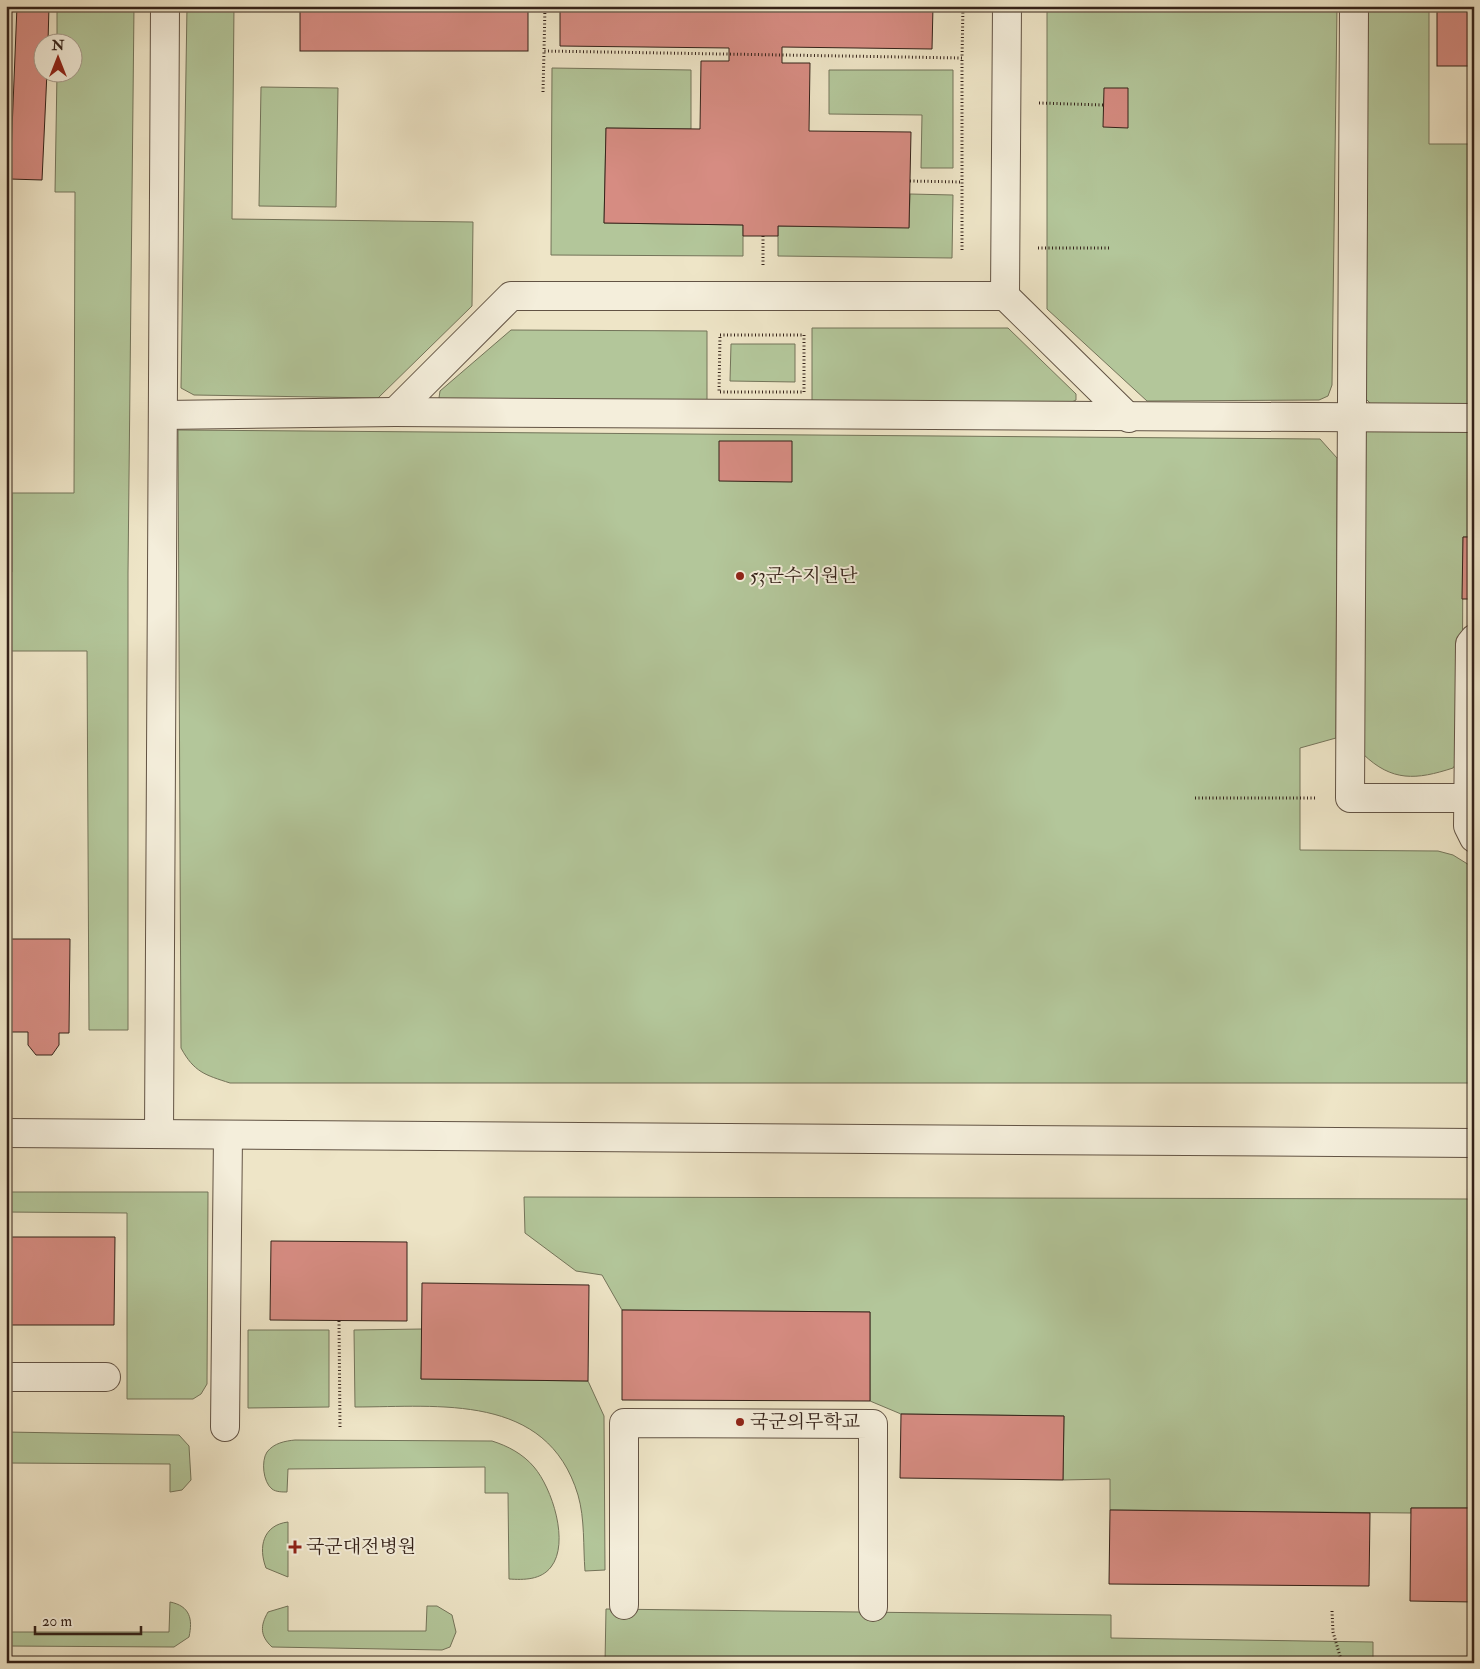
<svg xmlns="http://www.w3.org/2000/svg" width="1480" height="1669" viewBox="0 0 1480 1669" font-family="'IM FELL Double Pica','Noto Serif KR',serif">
<rect width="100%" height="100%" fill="#eee5c7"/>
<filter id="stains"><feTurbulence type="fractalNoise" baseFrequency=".004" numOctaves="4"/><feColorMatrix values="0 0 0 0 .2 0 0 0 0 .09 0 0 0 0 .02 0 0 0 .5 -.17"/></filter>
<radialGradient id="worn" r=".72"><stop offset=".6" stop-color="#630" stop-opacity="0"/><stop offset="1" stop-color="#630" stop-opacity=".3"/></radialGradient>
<g fill="#b3c69a" stroke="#74745a">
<path d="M57 6H134L128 573V1030H89L87 651H6V572H12V493H74L75 192H55L57 73 72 72V42H57Z"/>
<path d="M187 6H234L232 219 473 222 472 306 378 398 194 395 181 388Z"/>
<path d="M1047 6H1337L1332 385 1328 396 1319 400 1147 401 1047 309Z"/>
<path d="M1368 6H1429V144H1474V409L1383 408 1371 404 1363 396Z"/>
<path d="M552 68 691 70V129L606 128 604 223 743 225V256L551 255Z"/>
<path d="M829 70H953V168H921L922 115 829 114Z"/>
<path d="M261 87 338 88 336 207 259 206Z"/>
<path d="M910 194 953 195 952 258 778 256V226L909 227Z"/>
<path d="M812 328H1008L1076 394V400L1070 403H812Z"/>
<path d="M511 330 707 331V401H442L439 398 440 391Z"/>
<path d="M731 344H795V382L730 381Z"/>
<path d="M1373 428 1474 429V537H1463L1462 755 1453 768C1416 780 1392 782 1363 754L1362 435Z"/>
<path d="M178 430 1320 439 1337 458 1336 738 1300 748V850L1438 851 1453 855 1474 868V1083H230C205 1075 194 1072 181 1048Z"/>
<path d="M6 1192H208L207 1384 201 1394 193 1399H127V1213L6 1212Z"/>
<path d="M524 1197 1474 1199V1508H1411V1513L1110 1510V1479L1063 1480 1064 1416 901 1414 870 1401V1312L622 1310 602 1275 576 1271 525 1233Z"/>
<path d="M422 1329 421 1379 588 1381 604 1416 605 1570 585 1571C583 1546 585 1519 578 1495 547 1392 439 1407 355 1407L354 1330Z"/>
<path d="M248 1330H329V1407L248 1408Z"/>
<path d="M6 1432 179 1435 189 1446 191 1480 182 1490 170 1492V1464L6 1463Z"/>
<path d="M295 1440 492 1441C508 1446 523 1454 534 1467 552 1488 570 1543 551 1567 541 1580 524 1580 509 1579L508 1493H485V1467L288 1469 287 1492C282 1492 276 1492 272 1489 263 1482 261 1461 267 1452 274 1443 285 1441 295 1440Z"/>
<path d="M288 1522V1577L266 1568C258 1547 263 1525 288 1522Z"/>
<path d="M170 1602C190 1606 193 1619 189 1637L174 1647 6 1646V1632H169Z"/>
<path d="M288 1606V1631H426L427 1606H437L452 1615 456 1632 450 1647 442 1650 272 1647C260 1636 260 1626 268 1612Z"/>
<path d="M606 1609 1111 1615V1638L1373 1642V1663H605Z"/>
</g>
<g fill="#d68c82" stroke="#342219">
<path d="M17 6H49L48 42H42V72H47L42 180 10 179Z"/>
<rect x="300" y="6" width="228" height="45"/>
<path d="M560 6H933L932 49 782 47V63H810L809 131 911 132 909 228 778 226V236H743V225L604 223 606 128 700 129 701 61H729V48L560 46Z"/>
<rect x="1437" y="6" width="37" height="60"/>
<path d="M1104 88H1128V128L1103 127Z"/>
<path d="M1470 252H1474V327H1469Z"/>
<path d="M719 441H792V482L719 481Z"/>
<path d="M1463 537H1474V599H1462Z"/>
<path d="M6 939H70L69 1033H59V1045L52 1055H36L28 1045V1032H6Z"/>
<path d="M11 1237H115L114 1325H11Z"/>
<path d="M6 1240H8L7 1323H6Z"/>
<path d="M271 1241 407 1242V1321L270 1320Z"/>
<path d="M422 1283 589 1285 588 1381 421 1379Z"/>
<path d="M622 1310 870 1312V1401L622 1400Z"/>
<path d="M901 1414 1064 1416 1063 1480 900 1478Z"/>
<path d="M1411 1508H1474V1602L1410 1601Z"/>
<path d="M1110 1510 1370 1513 1369 1586 1109 1584Z"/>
</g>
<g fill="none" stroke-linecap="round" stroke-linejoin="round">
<g stroke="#625344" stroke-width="30">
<g id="minor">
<path d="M1354 6 1350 798H1468"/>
<path d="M1005 296 1007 6"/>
<path d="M395 412 511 296H1005L1129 418"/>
<path d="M163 415 395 412 1474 418"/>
<path d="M1474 639 1470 644 1468 826 1474 838"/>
<path d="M6 1133 1474 1143"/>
<path d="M159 1134 165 6"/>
<path d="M6 1377H106"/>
<path d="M225 1427 228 1135"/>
<path d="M624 1605V1423L873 1424V1607"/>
</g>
</g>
<g stroke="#342219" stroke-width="3" stroke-dasharray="1 2.5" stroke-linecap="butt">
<path d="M545 6 544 51 962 58 963 6"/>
<path d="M543 92 544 51"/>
<path d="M1039 103 1103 105"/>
<path d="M910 181 962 182"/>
<path d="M1038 248H1111"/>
<path d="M962 250V58"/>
<path d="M763 265V236"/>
<path d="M720 335H804V392H719Z"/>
<path d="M1195 798H1317"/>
<path d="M339 1321 340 1427"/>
<path d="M1332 1611 1333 1632 1342 1663"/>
</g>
<use href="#minor" stroke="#f4eedb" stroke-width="28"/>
</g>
<g fill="#8f2418" stroke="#f4eedb" stroke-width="2">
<circle cx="740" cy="576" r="5"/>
<circle cx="740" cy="1422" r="5"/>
<path d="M292.5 1539.5h5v5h5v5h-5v5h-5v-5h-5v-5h5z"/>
</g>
<g text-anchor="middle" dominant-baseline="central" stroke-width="4" stroke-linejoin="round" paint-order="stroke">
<g font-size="19" fill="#342219" stroke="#f4eedb" text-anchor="start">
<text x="750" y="576">53군수지원단</text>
<text x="750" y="1422">국군의무학교</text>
<text x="306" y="1547">국군대전병원</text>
</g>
</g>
<rect width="1480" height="1669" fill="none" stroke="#eee5c7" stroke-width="25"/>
<rect x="8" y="8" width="1465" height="1654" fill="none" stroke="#342219" stroke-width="2.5"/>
<rect x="12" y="12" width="1455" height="1644" fill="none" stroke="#342219"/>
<g transform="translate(58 58)"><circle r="24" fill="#f4eedb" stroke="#a79c8d"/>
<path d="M0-4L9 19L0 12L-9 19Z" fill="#8f2418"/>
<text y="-8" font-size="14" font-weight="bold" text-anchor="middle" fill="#342219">N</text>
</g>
<path d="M35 1626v8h106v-8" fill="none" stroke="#342219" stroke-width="2.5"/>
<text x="42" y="1626" font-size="15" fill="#342219" stroke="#f4eedb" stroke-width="4" paint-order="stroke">20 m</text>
<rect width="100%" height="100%" filter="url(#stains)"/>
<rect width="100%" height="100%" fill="url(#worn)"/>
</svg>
